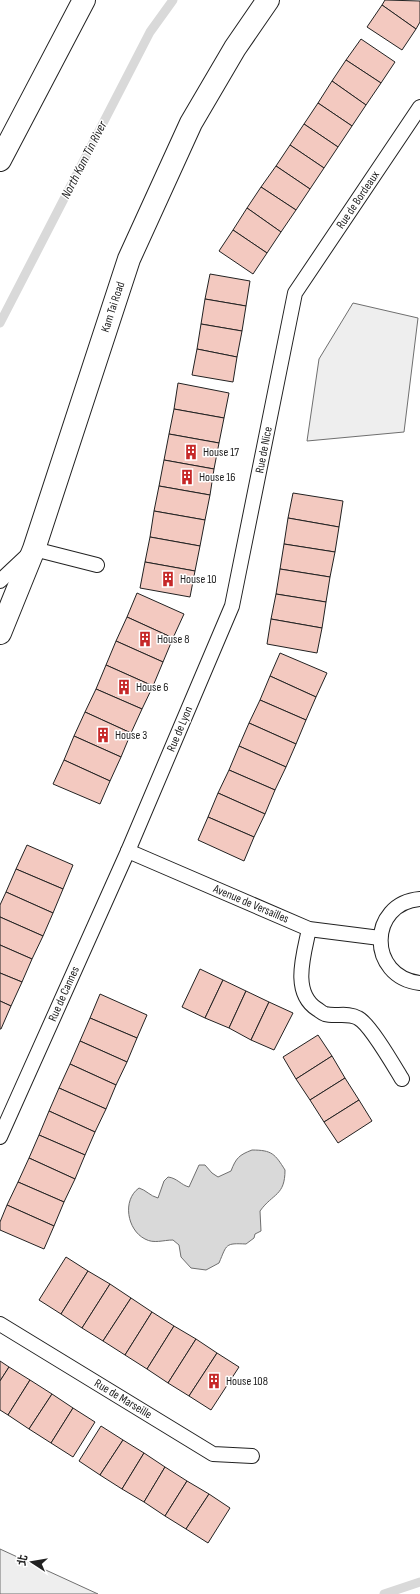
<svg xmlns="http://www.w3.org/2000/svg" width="420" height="1594" viewBox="0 0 420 1594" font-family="'Sofia Sans Condensed','Noto Sans TC',sans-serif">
<rect width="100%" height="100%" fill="#fff"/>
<g fill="#eee" stroke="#6f6f6f">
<path d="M353 303 418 318 404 432 307 441 319 359Z"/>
<path d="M0 1549 98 1594H0Z"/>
</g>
<path fill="#d9d9d9" stroke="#6f6f6f" d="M252 1150C272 1150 275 1154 285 1170 285 1196 273 1193 260 1211L261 1231 255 1234 254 1238 246 1244C225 1243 227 1244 219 1263L206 1270 191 1268 181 1257 179 1245 173 1240C163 1240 154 1244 145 1239 127 1230 122 1200 139 1188 146 1190 150 1196 158 1198L164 1181 168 1177C177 1178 181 1185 189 1187L199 1165H205L212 1173 218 1177 231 1171C236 1158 239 1155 252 1150Z"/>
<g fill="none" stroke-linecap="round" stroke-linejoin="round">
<g stroke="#d9d9d9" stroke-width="9">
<path d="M0 323 150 32 173 0"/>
<path d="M384 1594 420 1582"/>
</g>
</g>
<g fill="#f3c9c0" stroke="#222">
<path d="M385 0 420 1V22L416 29 382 5Z"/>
<path d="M382 5 416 29 402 50 367 27Z"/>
<path d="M361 39 395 62 381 83 346 60Z"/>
<path d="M346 60 381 83 366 105 332 81Z"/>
<path d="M332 81 366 105 352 126 318 103Z"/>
<path d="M318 103 352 126 338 147 304 124Z"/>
<path d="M304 124 338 147 324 168 290 145Z"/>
<path d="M290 145 324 168 310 189 276 166Z"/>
<path d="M276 166 310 189 296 210 261 187Z"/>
<path d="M261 187 296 210 281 232 247 208Z"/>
<path d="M247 208 281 232 267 253 233 230Z"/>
<path d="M233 230 267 253 253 274 219 251Z"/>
<path d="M210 274 250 281 246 306 205 299Z"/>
<path d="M205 299 246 306 242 331 201 324Z"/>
<path d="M201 324 242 331 237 357 197 349Z"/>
<path d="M197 349 237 357 233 382 192 375Z"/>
<path d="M178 383 229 393 224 418 174 409Z"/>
<path d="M174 409 224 418 219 443 169 434Z"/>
<path d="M169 434 219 443 214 469 164 460Z"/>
<path d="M164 460 214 469 210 495 159 486Z"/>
<path d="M159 486 210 495 205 520 154 511Z"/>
<path d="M293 493 343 501 339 527 288 518Z"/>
<path d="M154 511 205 520 200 546 150 537Z"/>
<path d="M288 518 339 527 335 552 284 544Z"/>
<path d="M150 537 200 546 195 571 145 562Z"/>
<path d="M284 544 335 552 330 577 280 569Z"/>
<path d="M145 562 195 571 190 597 140 588Z"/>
<path d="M280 569 330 577 326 602 276 594Z"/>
<path d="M137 593 184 614 173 638 127 617Z"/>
<path d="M276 594 326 602 322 628 271 619Z"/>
<path d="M127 617 173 638 163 662 116 641Z"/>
<path d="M271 619 322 628 317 653 267 644Z"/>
<path d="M116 641 163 662 153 686 106 665Z"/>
<path d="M280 653 327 673 316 697 270 676Z"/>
<path d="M106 665 153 686 142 709 96 689Z"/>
<path d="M270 676 316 697 306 720 260 700Z"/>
<path d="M96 689 142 709 131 733 85 712Z"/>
<path d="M260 700 306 720 296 744 249 723Z"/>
<path d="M85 712 131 733 121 757 74 736Z"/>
<path d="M249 723 296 744 286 767 239 746Z"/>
<path d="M74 736 121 757 110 781 64 760Z"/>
<path d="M239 746 286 767 275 790 229 770Z"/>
<path d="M64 760 110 781 100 804 53 784Z"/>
<path d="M229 770 275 790 265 814 218 793Z"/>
<path d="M218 793 265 814 254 837 208 817Z"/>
<path d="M208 817 254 837 244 861 198 840Z"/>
<path d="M27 845 73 865 63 889 16 869Z"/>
<path d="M16 869 63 889 53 913 6 892Z"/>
<path d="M6 892 53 913 43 936 0 917V905Z"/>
<path d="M0 917 43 936 32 959 0 945Z"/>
<path d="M0 945 32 959 22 982 0 973Z"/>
<path d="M200 969 223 980 205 1018 182 1007Z"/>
<path d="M0 973 22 982 11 1006 0 1001Z"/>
<path d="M223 980 246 991 229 1028 205 1018Z"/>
<path d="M246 991 269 1002 251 1040 229 1028Z"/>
<path d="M100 994 147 1015 137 1038 90 1018Z"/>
<path d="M0 1001 11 1006 1 1029H0Z"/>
<path d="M269 1002 293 1013 274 1050 251 1040Z"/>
<path d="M90 1018 137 1038 127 1062 80 1041Z"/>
<path d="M318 1035 332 1056 296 1079 283 1057Z"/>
<path d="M80 1041 127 1062 116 1085 70 1064Z"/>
<path d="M332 1056 345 1078 310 1100 296 1079Z"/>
<path d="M70 1064 116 1085 106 1109 59 1088Z"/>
<path d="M345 1078 359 1100 324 1122 310 1100Z"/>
<path d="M59 1088 106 1109 95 1132 49 1111Z"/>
<path d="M359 1100 372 1121 338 1143 324 1122Z"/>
<path d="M49 1111 95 1132 85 1155 39 1135Z"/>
<path d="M39 1135 85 1155 75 1179 29 1158Z"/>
<path d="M29 1158 75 1179 64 1202 18 1182Z"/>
<path d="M18 1182 64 1202 54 1226 7 1205Z"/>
<path d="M7 1205 54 1226 44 1249 0 1230V1222Z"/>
<path d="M66 1257 88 1271 61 1314 39 1300Z"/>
<path d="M88 1271 110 1284 82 1328 61 1314Z"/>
<path d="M110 1284 131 1298 103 1341 82 1328Z"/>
<path d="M131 1298 152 1312 125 1355 103 1341Z"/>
<path d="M152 1312 174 1326 147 1369 125 1355Z"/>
<path d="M174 1326 196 1339 168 1383 147 1369Z"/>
<path d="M196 1339 217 1353 189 1396 168 1383Z"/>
<path d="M217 1353 239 1367 211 1410 189 1396Z"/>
<path d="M0 1361 9 1367 0 1381Z"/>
<path d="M9 1367 30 1380 8 1415 0 1410V1381Z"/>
<path d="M30 1380 52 1394 29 1429 8 1415Z"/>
<path d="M52 1394 73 1408 51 1443 29 1429Z"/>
<path d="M73 1408 95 1422 73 1457 51 1443Z"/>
<path d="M101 1426 123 1440 100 1475 79 1461Z"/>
<path d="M123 1440 144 1453 122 1489 100 1475Z"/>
<path d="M144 1453 165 1467 144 1502 122 1489Z"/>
<path d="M165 1467 187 1481 165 1516 144 1502Z"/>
<path d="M187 1481 209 1494 186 1529 165 1516Z"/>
<path d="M209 1494 230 1508 208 1543 186 1529Z"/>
</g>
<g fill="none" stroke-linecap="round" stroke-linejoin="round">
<g stroke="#222" stroke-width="16">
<g id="lane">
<path d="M0 581 34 549 97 565"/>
<path d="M128 851 309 929 380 938"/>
<path d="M420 899C368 903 367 977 420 983"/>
<path d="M309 929C304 954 291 992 317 1009 319 1010 322 1013 325 1014 335 1017 348 1012 358 1018 370 1024 394 1066 402 1079"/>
<path d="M0 1137 128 851 232 606 295 293 420 107"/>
<path d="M0 1324 213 1454 252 1456"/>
</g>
</g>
<g stroke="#222" stroke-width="24">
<g id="street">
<path d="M0 160 84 0"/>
<path d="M0 633 34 549 129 259 191 123 235 48 268 0"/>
</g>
</g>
<use href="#lane" stroke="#fff" stroke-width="14"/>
<use href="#street" stroke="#fff" stroke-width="22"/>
</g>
<defs>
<g id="building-bare" transform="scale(1.2)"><path d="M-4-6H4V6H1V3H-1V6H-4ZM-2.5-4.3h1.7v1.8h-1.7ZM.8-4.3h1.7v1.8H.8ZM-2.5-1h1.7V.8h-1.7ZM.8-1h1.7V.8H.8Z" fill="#c62828" stroke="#fff" stroke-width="2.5" paint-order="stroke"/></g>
</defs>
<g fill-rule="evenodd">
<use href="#building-bare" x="191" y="452"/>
<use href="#building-bare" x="187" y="477"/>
<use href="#building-bare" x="168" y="579"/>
<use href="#building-bare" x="145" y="639"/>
<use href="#building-bare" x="124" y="687"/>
<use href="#building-bare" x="103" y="735"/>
<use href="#building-bare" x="214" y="1381"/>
</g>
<g text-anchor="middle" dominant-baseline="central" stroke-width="3" stroke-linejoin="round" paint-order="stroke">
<g font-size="12" fill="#222" stroke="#fff">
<text transform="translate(358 200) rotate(-56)">Rue de Bordeaux</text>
<text transform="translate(113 307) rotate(-72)">Kam Tai Road</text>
<text transform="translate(264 450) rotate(-79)">Rue de Nice</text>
<text transform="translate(180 729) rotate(-67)">Rue de Lyon</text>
<text transform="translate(251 904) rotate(23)">Avenue de Versailles</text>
<text transform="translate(64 994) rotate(-66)">Rue de Cannes</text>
<text transform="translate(123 1399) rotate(31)">Rue de Marseille</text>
</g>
<g font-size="12" fill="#222" stroke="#fff" text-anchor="start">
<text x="203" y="452">House 17</text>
<text x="199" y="477">House 16</text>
<text x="180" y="579">House 10</text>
<text x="157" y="639">House 8</text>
<text x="136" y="687">House 6</text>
<text x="115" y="735">House 3</text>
<text x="226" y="1381">House 108</text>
</g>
<g font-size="13" font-style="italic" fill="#222" stroke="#fff">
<text transform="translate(84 160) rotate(-63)">North Kam Tin River</text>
</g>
</g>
<g transform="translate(32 1562) rotate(282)" stroke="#ffffff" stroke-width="3" paint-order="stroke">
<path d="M0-3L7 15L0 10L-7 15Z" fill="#222222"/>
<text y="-6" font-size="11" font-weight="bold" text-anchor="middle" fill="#222222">北</text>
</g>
</svg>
